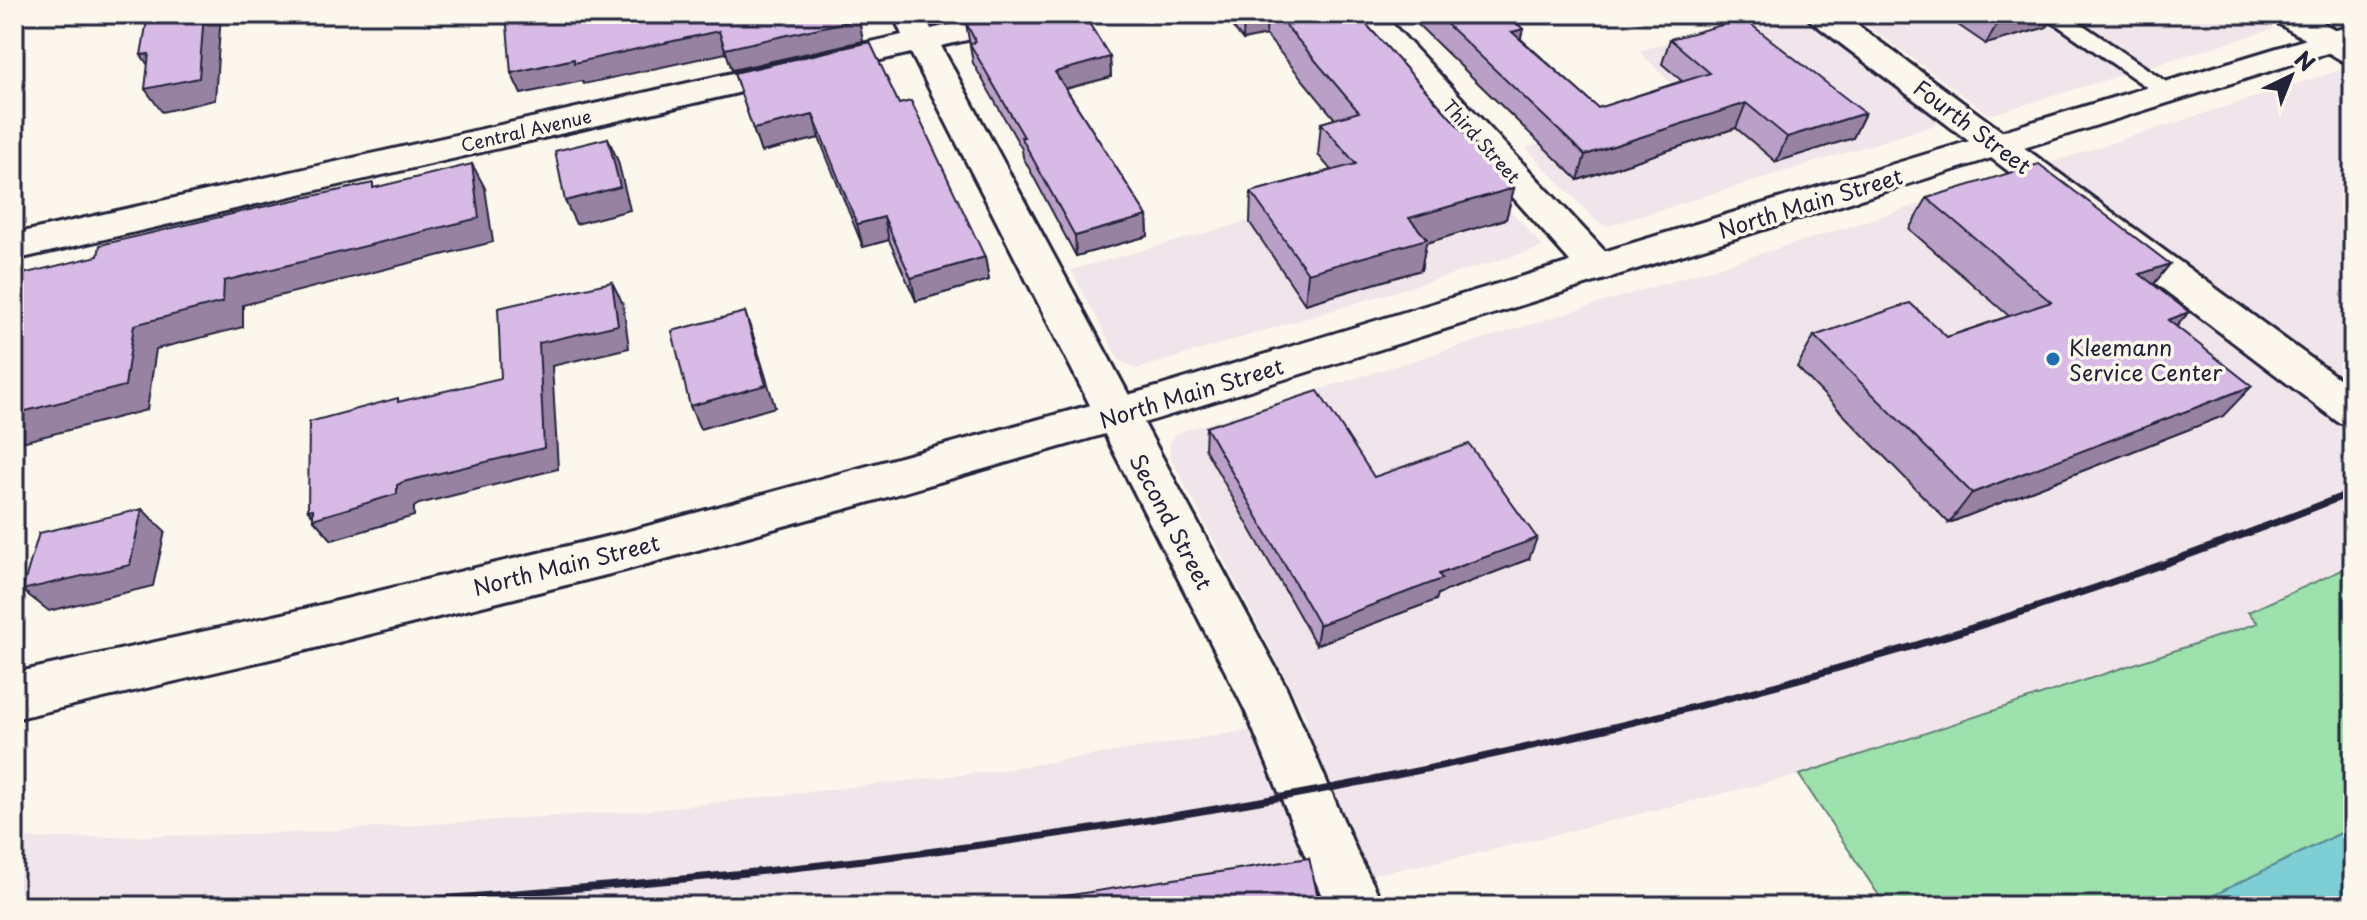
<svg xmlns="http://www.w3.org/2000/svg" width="2367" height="920" viewBox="0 0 2367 920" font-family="'Playpen Sans',sans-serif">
<rect width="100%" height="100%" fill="#fbf7ec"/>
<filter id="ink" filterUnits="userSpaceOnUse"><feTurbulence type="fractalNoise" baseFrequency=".0125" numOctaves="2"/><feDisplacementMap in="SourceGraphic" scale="16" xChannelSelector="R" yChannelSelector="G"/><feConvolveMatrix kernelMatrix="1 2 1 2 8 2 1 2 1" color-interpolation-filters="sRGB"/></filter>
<g filter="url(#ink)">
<g fill="#f0e5ea">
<path d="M1768 14H1801L1932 116 1937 122 1935 125 1608 226 1596 221 1526 148 1685 97 1639 51Z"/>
<path d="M1851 14H2259L2273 29 1990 115Z"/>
<path d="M2346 68 2353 70V569L2249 611 2259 622 1899 746 1799 775 1471 855 1215 906H14V839L293 833 650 810 995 771 1308 721 1170 456V442L1177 433 1864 222Z"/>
<path d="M1467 161 1543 247 1137 369 1119 360 1071 270Z"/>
</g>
<path fill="#9de1ad" stroke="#608274" stroke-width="2" d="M2353 565V827L2192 906H1886L1799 775 2258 623 2248 612Z"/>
<path fill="#7ecfd5" stroke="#598a97" stroke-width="2" d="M2353 827V906H2192Z"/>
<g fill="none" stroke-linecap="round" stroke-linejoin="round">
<g stroke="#22223b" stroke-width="6">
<path id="lane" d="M2041 14H2067L2181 92 2177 97H2161Z"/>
</g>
<g stroke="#22223b" stroke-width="6">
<g id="street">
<path d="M893 14H923L931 29 997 14H1055L1050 21 941 46 1286 687 1357 852 1384 906H1326L1245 710 911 53 14 260V234L902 35Z"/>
<path d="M1350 14H1383L1612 259 1617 268 1612 277 1598 281 1584 277Z"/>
<path d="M1806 14H1842L2353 389V427L2338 422 1811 21Z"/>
<path d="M2269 14H2308L2353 40V63L2341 60 2274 21Z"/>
</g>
</g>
<g stroke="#22223b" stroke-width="6">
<path id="secondary" d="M2353 25V45L1157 419 856 506 622 571 283 656 14 719V673L283 614 622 533 1157 387Z"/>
</g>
<use href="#lane" fill="#fbf7ec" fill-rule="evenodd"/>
<use href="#street" fill="#fbf7ec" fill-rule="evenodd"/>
<use href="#secondary" fill="#fbf7ec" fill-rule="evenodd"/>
<path stroke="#22223b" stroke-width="7" d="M337 906C544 892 752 876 958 848 1434 785 1907 672 2353 492"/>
</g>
<g fill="#baa0c7" stroke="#22223b" stroke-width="2">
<path d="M1222 14H1357L1514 188 1506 219 1426 243 1421 270 1305 304 1250 223 1251 192 1331 170 1318 155 1321 123 1335 119 1266 35 1243 40Z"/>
<path d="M1407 14H1507L1521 39 1598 108 1682 81 1662 64 1670 39 1865 113 1853 138 1776 162 1736 128 1578 180Z"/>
<path d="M1942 14H2054L2047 27 1986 44Z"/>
<path d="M966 23H1062L1110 57 1111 77 1066 89 1147 216 1148 236 1076 256 1023 157 1022 149 973 63Z"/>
<path d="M734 73 899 104 985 257 989 280 916 301 889 240 863 247 819 138 761 152Z"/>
<path d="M1927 198 2153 285 2177 326 2223 416 1949 523 1797 367 1814 336 1947 337 2009 316 1909 229Z"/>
<path d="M1206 427 1374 477 1529 559 1438 594 1436 600 1316 645 1205 449Z"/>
</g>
<g fill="#9782a2" stroke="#22223b" stroke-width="2">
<path d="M204 14H221L215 100 162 112 145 89Z"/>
<path d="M853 14H868V17L859 19 863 41 732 70 725 49Z"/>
<path d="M956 14H984L957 20Z"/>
<path d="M1244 14H1267L1266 35 1243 40Z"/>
<path d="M2014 14H2054L2047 27 1986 44 2000 18Z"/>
<path d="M1523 29 1517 54 1512 32Z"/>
<path d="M719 31 726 53 584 84 582 81 521 94 511 73 574 59Z"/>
<path d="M149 54 157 78 141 55Z"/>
<path d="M1110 57 1111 77 1056 91 1055 72Z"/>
<path d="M1746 103 1736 128 1578 180 1585 155Z"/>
<path d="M1865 113 1853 138 1776 162 1787 137Z"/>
<path d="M813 115 819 138 761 152 753 129Z"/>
<path d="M608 138 618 161 630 210 576 224 565 201Z"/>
<path d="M472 164 485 188 493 242 243 305V327L156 349 147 410 14 444V414L134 325 224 281Z"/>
<path d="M1514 188 1506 219 1426 243 1421 270 1305 304 1308 273 1409 218Z"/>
<path d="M1147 216 1148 236 1076 256 1075 236Z"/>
<path d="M884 217 889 240 863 247 857 224Z"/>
<path d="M985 257 989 280 916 301 911 278Z"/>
<path d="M2170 264 2145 295 2140 274Z"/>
<path d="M612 282 623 304 629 348 552 366 558 469 419 504 414 507V516L332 540 313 519 315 518 308 510 397 485 539 343Z"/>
<path d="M745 312 753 335 775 407 700 429 690 406Z"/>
<path d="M2189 312 2162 343 2168 320Z"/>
<path d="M2252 386 2223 416 1949 523 1972 493Z"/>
<path d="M142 509 165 531 153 586 49 611 22 590Z"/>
<path d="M1537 538 1529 559 1438 594 1436 600 1316 645 1319 625 1439 574Z"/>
</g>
<g fill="#d8bae7" stroke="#22223b" stroke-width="2">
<path d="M148 14H204L199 78 145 89 149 54 141 55Z"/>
<path d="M506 14H856L859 19 725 49 719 31 574 63V59L511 73Z"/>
<path d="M1005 14H1057L1062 23 1084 15 1110 57 1055 72 1147 216 1075 236 1021 137H1024L970 44 976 42 966 23Z"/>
<path d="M1276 14H1357L1514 188 1409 218 1427 239 1308 273 1251 192 1356 164 1321 123 1359 112Z"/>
<path d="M1436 14H1507L1523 29 1512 32 1598 108 1710 73 1670 39 1744 19 1865 113 1787 137 1746 103 1585 155Z"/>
<path d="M1994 14H2014L2000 18Z"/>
<path d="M870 42 899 104 911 101 985 257 911 278 884 217 857 224 813 115 753 129 734 73Z"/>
<path d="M608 138 620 187 565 201 555 151Z"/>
<path d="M472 164 479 218 224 281 223 302 134 325 125 386 14 414V276L98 256 100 245 262 207 373 183V188Z"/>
<path d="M2039 164 2170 264 2140 274 2189 312 2168 320 2252 386 1972 493 1814 336 1910 303 1947 337 2051 302 1927 198Z"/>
<path d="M612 282 618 325 539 343 544 448 403 482 397 485V494L313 519V509L308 510 309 422 398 398V402L501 378 498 308Z"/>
<path d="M745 312 766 385 690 406 672 331Z"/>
<path d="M1318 391 1374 477 1469 444 1537 538 1439 574 1442 579 1319 625 1206 427Z"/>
<path d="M142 509 130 565 22 590 39 533Z"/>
<path d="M1309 858 1320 906H1001Z"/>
</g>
</g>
<circle fill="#1f6fb2" stroke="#fbf7ec" stroke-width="3" cx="2053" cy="359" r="8"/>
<g text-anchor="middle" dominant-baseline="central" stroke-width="7" stroke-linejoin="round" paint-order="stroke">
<g font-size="18" fill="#22223b" stroke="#fbf7ec">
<text transform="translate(526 130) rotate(-13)">Central Avenue</text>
<text transform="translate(1482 141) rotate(48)">Third Street</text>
</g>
<g font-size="22" fill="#22223b" stroke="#fbf7ec">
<text transform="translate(1973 126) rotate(37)">Fourth Street</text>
<text transform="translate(1810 202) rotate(-17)">North Main Street</text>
<text transform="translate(1191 392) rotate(-17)">North Main Street</text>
<text transform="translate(1172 521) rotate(62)">Second Street</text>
<text transform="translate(566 564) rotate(-14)">North Main Street</text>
</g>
<g font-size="22" fill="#22223b" stroke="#fbf7ec" text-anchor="start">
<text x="2069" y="346">Kleemann<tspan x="2069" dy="25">Service Center</tspan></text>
</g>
</g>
<rect width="2367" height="920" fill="none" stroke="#fbf7ec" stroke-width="48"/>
<rect x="24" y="24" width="2319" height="872" fill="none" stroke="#22223b" stroke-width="3" filter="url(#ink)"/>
<g transform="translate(2291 76) rotate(43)" stroke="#fbf7ec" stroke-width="6" paint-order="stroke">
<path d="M0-6L14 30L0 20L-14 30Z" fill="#22223b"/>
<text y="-12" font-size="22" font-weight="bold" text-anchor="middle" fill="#22223b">N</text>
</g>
</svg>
